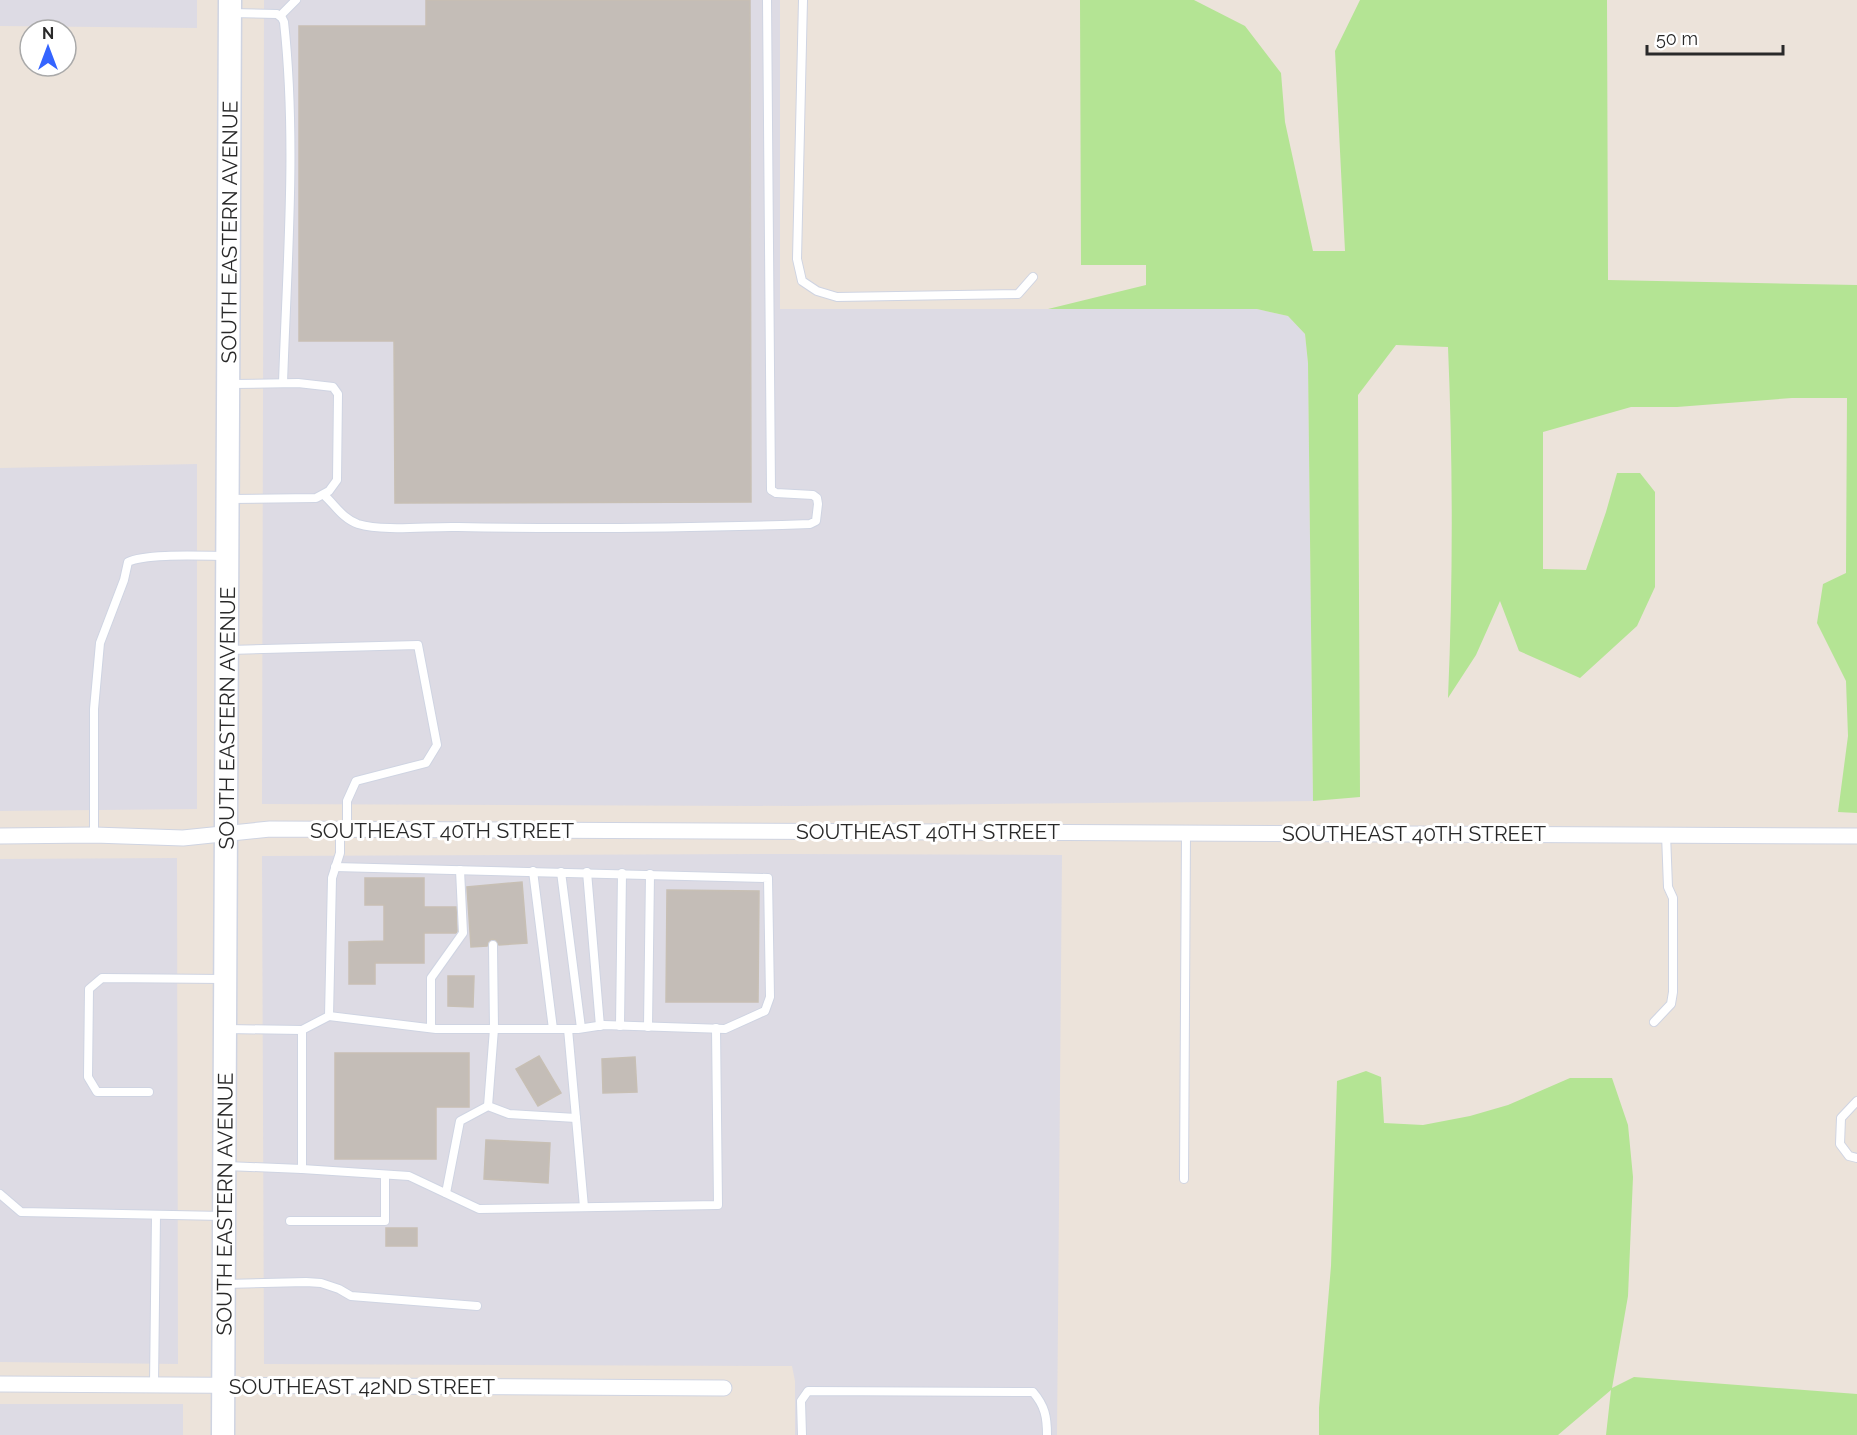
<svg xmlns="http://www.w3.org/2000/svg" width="1857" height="1435" viewBox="0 0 1857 1435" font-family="Raleway,sans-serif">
<rect width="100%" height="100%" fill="#ece3da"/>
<g fill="#dddbe4">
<path d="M0 0H197V28L0 26Z"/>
<path d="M264 0H780V309H1257L1288 316 1305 334 1308 363 1313 801 796 806 262 804Z"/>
<path d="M197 464V809L0 811V468Z"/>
<path d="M791 854 1062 855 1057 1435H795V1381L792 1366 264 1364 262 856Z"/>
<path d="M177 858 178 1364 0 1362V859Z"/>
<rect x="0" y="1404" width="183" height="31"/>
</g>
<g fill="#b4e494">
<path d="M1080 0H1194L1245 26 1281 73 1285 122 1313 251H1345L1335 51 1360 0H1607L1608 280 1857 285V813L1838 812 1848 736 1846 681 1817 623 1823 584 1846 573 1847 398H1792L1677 407H1631L1543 432V569L1586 570 1606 512 1617 473H1640L1655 492V587L1637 626 1580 678 1519 651 1500 601 1476 655 1448 698C1453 581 1453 464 1448 347L1396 345 1358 395 1360 797 1313 801 1308 363 1305 334 1288 316 1257 309H1048L1146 285V265H1081Z"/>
<path d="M1366 1071 1381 1077 1384 1123 1423 1125 1470 1116 1508 1105 1570 1078H1612L1628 1125 1633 1177 1628 1296 1612 1388 1634 1377 1857 1394V1435H1606L1611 1390 1558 1435H1319V1408L1331 1266 1337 1081Z"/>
</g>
<g fill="#c4bdb7" stroke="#c7bfb4" stroke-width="1.5">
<path d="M426 0H750L751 502 395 503 394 341H299V26H426Z"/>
<path d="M365 878H424V907H456L457 931 456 933H424V963H375V984H349V942L384 941V905H365Z"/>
<path d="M522 882 527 943 499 945 496 940 492 939 488 942 487 946 471 947 467 887Z"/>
<path d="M667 890 759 891 758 1002H666Z"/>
<path d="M448 976H474L473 1007 448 1006Z"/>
<path d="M335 1053H469V1107H436V1159H335Z"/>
<path d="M539 1056 561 1093 538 1106 516 1069Z"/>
<path d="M635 1057 637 1092 603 1093 602 1059Z"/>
<path d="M486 1140 550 1143 548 1183 484 1179Z"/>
<rect x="386" y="1228" width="31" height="18"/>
</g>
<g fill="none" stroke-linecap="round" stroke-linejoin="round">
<g stroke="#cfd4e2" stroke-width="10">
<g id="lane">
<path d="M803 0 797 259 802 281 817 291 837 297 1018 294 1033 277"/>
<path d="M231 13 277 14 282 18 284 22C297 142 287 263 283 383"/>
<path d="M280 16 296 0"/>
<path d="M324 495C335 505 343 519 358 524 385 532 429 526 458 527 566 529 674 528 782 525L810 524 816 521 818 504 817 498 813 495 776 493 771 490 767 0"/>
<path d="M229 499 316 498 329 491 337 480 338 394 333 387 298 383 231 384"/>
<path d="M229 650 418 645 437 745 426 763 356 781 347 801V829"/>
<path d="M94 835V709L100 643 124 580 128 562C146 553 204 556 226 556"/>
<path d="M533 871 553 1029"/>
<path d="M561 872 581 1028"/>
<path d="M587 872 600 1026"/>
<path d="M329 1016 436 1029H578L604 1025 725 1029 765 1011 770 997 768 878 335 867"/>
<path d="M1654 1022 1671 1004 1673 992V898L1668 887 1666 834"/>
<path d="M620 1026 622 873"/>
<path d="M648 1027 650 874"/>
<path d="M431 1028V978L463 933 460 870"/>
<path d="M568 1029 584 1207"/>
<path d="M302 1030 329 1016 332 878 340 853V829"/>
<path d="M149 1092H97L88 1077 89 989 102 978 224 979"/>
<path d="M1857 1101 1841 1118 1840 1144 1849 1156 1857 1158"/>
<path d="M488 1106 494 1029 493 945"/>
<path d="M226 1166 302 1169V1030L227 1029"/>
<path d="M302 1169 409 1176 479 1209 718 1205 716 1028"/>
<path d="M1184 1179 1186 833"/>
<path d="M446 1193 460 1121 488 1106 509 1114 576 1118"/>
<path d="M0 1194 21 1212 223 1216"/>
<path d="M290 1221H385V1175"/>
<path d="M225 1284 306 1282 321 1283 339 1289 351 1296 477 1306"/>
<path d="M154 1385 156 1215"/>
<path d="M802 1435 801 1401 808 1391 1033 1392C1045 1406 1047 1417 1047 1435"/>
</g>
</g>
<g stroke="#cfd4e2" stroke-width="17">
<g id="street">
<path d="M0 836 94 835 183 838 270 829 1857 836"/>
<path d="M0 1384 724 1388"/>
</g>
</g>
<g stroke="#cfd4e2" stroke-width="25">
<g id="secondary">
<path id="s1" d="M223 1435 230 0"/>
</g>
</g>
<use href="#lane" stroke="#fff" stroke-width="8"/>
<use href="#street" stroke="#fff" stroke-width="15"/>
<use href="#secondary" stroke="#fff" stroke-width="22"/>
</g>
<g text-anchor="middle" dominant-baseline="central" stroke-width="6" stroke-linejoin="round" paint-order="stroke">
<g font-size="21" fill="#292929" stroke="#fff">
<text stroke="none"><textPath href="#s1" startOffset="1203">SOUTH EASTERN AVENUE</textPath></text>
<text stroke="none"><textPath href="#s1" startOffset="717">SOUTH EASTERN AVENUE</textPath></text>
<text x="442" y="830">SOUTHEAST 40TH STREET</text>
<text x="928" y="831">SOUTHEAST 40TH STREET</text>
<text x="1414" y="833">SOUTHEAST 40TH STREET</text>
<text stroke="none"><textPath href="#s1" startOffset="231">SOUTH EASTERN AVENUE</textPath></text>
<text x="362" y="1386">SOUTHEAST 42ND STREET</text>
</g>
</g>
<g transform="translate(48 48)"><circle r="28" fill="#ffffff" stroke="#a9a9a9" stroke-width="1.5"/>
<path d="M0-4.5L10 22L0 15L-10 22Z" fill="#3464ff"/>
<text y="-9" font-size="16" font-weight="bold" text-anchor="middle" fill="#292929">N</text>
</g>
<path d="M1647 45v9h136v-9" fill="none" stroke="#292929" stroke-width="3"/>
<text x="1656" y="45" font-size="18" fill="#292929" stroke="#ffffff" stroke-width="4.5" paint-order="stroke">50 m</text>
</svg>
